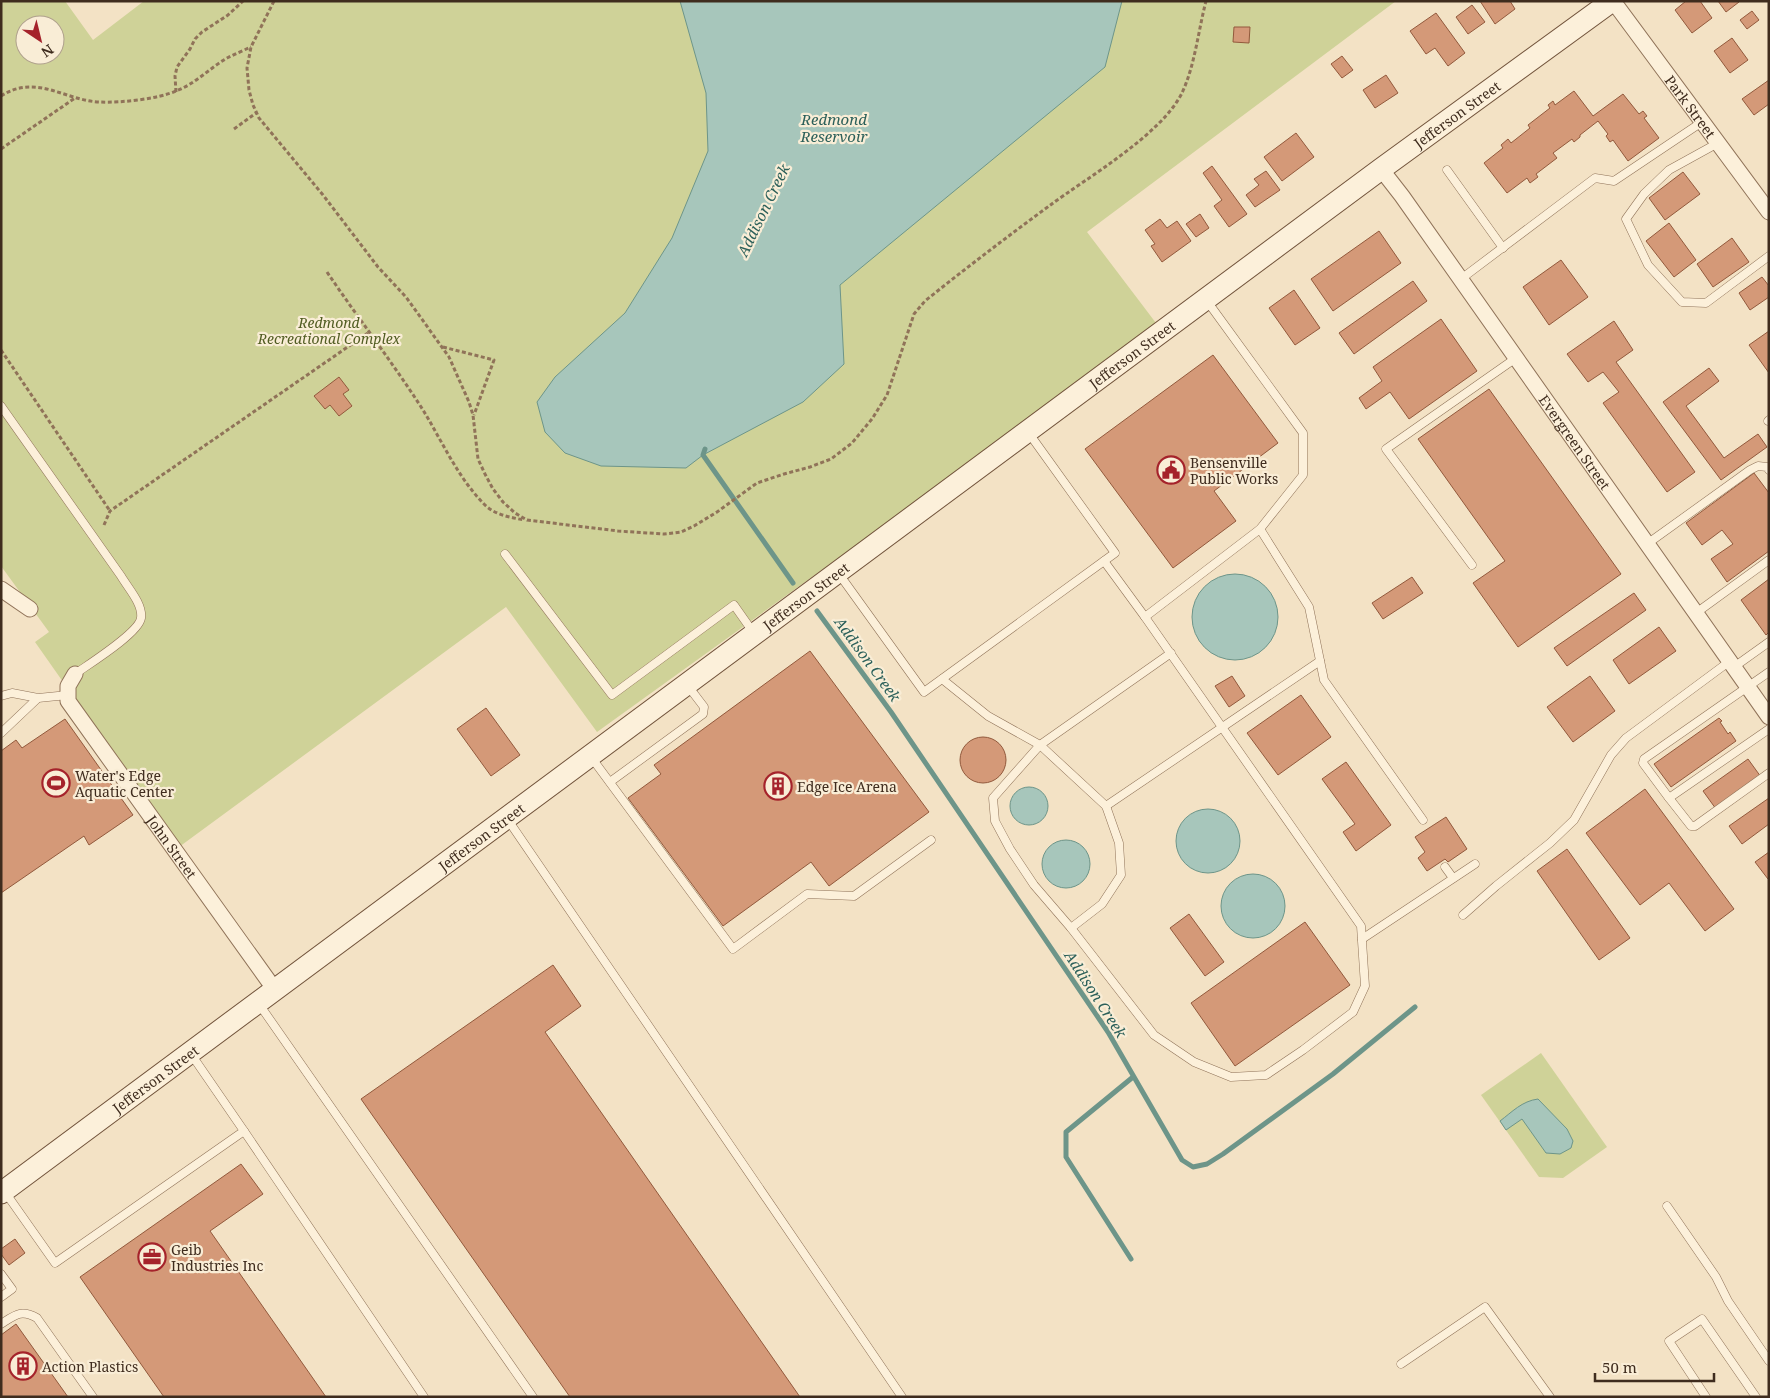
<svg xmlns="http://www.w3.org/2000/svg" width="1770" height="1398" viewBox="0 0 1770 1398" font-family="'Noto Serif',serif">
<rect width="100%" height="100%" fill="#f3e2c5"/>
<g fill="#cfd298" fill-rule="evenodd">
<path d="M1 1H65L93 40 144 1H1396L1087 232 1159 327 597 732 506 607 179 847 35 642 49 632 1 566ZM25 25H55V55H25Z"/>
<path d="M1541 1053 1607 1147 1563 1178 1539 1177 1481 1095Z"/>
</g>
<g fill="#a7c6bb" stroke="#6d9589">
<path d="M680 1H1122L1105 67 840 285 844 364 803 402 703 455 686 468 601 466 565 453 545 432 537 402 555 377 625 313 672 238 708 151 706 93Z"/>
<circle cx="1235" cy="617" r="43"/>
<circle cx="1029" cy="806" r="19"/>
<circle cx="1208" cy="841" r="32"/>
<circle cx="1066" cy="864" r="24"/>
<circle cx="1253" cy="906" r="32"/>
<path d="M1538 1099 1567 1129 1573 1141 1571 1148 1560 1154 1546 1153 1522 1119 1506 1130 1500 1121C1512 1112 1522 1101 1538 1099Z"/>
</g>
<g fill="none" stroke-linecap="round" stroke-linejoin="round">
<g stroke="#6d9589" stroke-width="5">
<path d="M705 449 703 455 793 583"/>
<path d="M817 611 891 712 1108 1032 1182 1160 1193 1167 1207 1164 1223 1154 1333 1074 1415 1007"/>
<path d="M1131 1259 1066 1157V1132L1133 1077"/>
</g>
</g>
<g fill="#d49978" stroke="#92593c">
<path d="M1480 1H1510L1515 9 1495 24Z"/>
<path d="M1686 1H1700L1712 18 1692 33 1675 10Z"/>
<path d="M1718 1H1739V2L1726 12Z"/>
<path d="M1472 5 1485 22 1468 34 1456 17Z"/>
<path d="M1752 11 1759 20 1747 29 1740 20Z"/>
<path d="M1436 13 1465 53 1448 66 1435 48 1426 54 1410 31Z"/>
<path d="M1234 27H1250L1249 43 1233 42Z"/>
<path d="M1732 38 1748 60 1730 73 1714 51Z"/>
<path d="M1342 56 1353 70 1342 78 1331 64Z"/>
<path d="M1386 75 1398 93 1375 108 1363 90Z"/>
<path d="M1769 80V104L1754 115 1742 99Z"/>
<path d="M1574 91 1593 116 1623 94 1639 114 1643 111 1647 116 1644 118 1659 138 1628 161 1613 140 1610 142 1606 136 1608 134 1598 121 1580 135V137L1574 142 1572 139 1553 153 1557 158 1536 174 1538 177 1530 183 1527 178 1507 193 1484 163 1503 148 1501 145 1508 139 1511 143 1530 128 1528 125 1550 108 1548 105 1553 101 1555 105Z"/>
<path d="M1296 133 1314 157 1282 181 1264 157Z"/>
<path d="M1212 166 1247 214 1229 227 1214 206 1222 200 1203 173Z"/>
<path d="M1266 171 1280 190 1255 207 1246 195 1259 185 1254 179Z"/>
<path d="M1683 172 1700 194 1665 220 1649 198Z"/>
<path d="M1200 214 1209 228 1196 237 1186 224Z"/>
<path d="M1160 219 1167 228 1177 221 1191 241 1162 262 1151 246 1155 244 1145 230Z"/>
<path d="M1669 223 1696 260 1674 277 1646 241Z"/>
<path d="M1379 231 1401 263 1333 311 1311 279Z"/>
<path d="M1732 238 1749 262 1713 287 1697 264Z"/>
<path d="M1561 260 1588 297 1549 325 1523 287Z"/>
<path d="M1762 277 1769 286V297L1750 310 1739 293Z"/>
<path d="M1413 281 1427 301 1354 354 1339 333Z"/>
<path d="M1294 290 1320 328 1295 345 1269 308Z"/>
<path d="M1441 319 1477 371 1409 419 1390 392 1366 409 1359 398 1382 381 1373 367Z"/>
<path d="M1614 321 1633 350 1616 362 1695 472 1667 492 1603 403 1619 392 1603 372 1588 382 1567 354Z"/>
<path d="M1769 331V373L1749 345Z"/>
<path d="M1213 355 1278 443 1214 491 1236 521 1173 568 1085 449Z"/>
<path d="M1709 368 1719 381 1686 406 1724 458 1758 434 1767 447 1721 480 1663 402Z"/>
<path d="M339 377 349 390 343 394 352 406 339 416 330 405 325 409 314 396Z"/>
<path d="M1489 389 1621 574 1518 647 1473 583 1505 561 1418 439Z"/>
<path d="M1754 473 1769 493V551L1727 582 1711 559 1733 544 1722 530 1702 545 1686 523Z"/>
<path d="M1412 577 1423 593 1383 619 1372 603Z"/>
<path d="M1769 579V632L1766 635 1741 600Z"/>
<path d="M1634 593 1646 610 1567 666 1554 648Z"/>
<path d="M1659 627 1676 651 1629 684 1613 660Z"/>
<path d="M810 651 929 812 829 886 811 862 723 926 628 798 661 774 654 765Z"/>
<path d="M1232 676 1245 696 1229 707 1215 686Z"/>
<path d="M1590 676 1615 711 1573 742 1547 707Z"/>
<path d="M1301 695 1331 737 1278 775 1247 733Z"/>
<path d="M486 708 520 755 491 776 457 729Z"/>
<path d="M1719 718 1722 721 1720 722 1728 734 1730 732 1736 741 1671 787 1654 764Z"/>
<path d="M65 719 133 815 89 845 84 836 1 893V751L16 740 22 748Z"/>
<circle cx="983" cy="760" r="23"/>
<path d="M1748 759 1761 777 1716 809 1703 791Z"/>
<path d="M1346 762 1391 825 1356 851 1343 832 1355 824 1322 779Z"/>
<path d="M1645 789 1734 909 1705 931 1669 883 1640 905 1586 833Z"/>
<path d="M1769 798V824L1742 844 1729 826Z"/>
<path d="M1446 817 1467 849 1448 862 1445 859 1427 871 1418 858 1425 852 1415 837Z"/>
<path d="M1567 849 1630 938 1599 960 1537 871Z"/>
<path d="M1769 852V878L1768 879 1755 862Z"/>
<path d="M1189 914 1224 962 1205 976 1170 928Z"/>
<path d="M1305 922 1350 985 1235 1066 1191 1003Z"/>
<path d="M553 965 581 1006 545 1032 800 1397H570L361 1099Z"/>
<path d="M241 1164 263 1194 210 1231 326 1397H164L80 1277Z"/>
<path d="M15 1239 25 1253 9 1265 1 1254V1249Z"/>
<path d="M16 1324 68 1397H1V1335Z"/>
</g>
<g fill="none" stroke-linecap="round" stroke-linejoin="round">
<g stroke="#907359" stroke-width="9">
<g id="lane">
<path d="M1718 143 1669 170 1644 194 1626 219 1648 265 1682 302 1706 303 1769 256"/>
<path d="M1447 170 1503 248"/>
<path d="M1461 279 1595 178 1614 181 1702 122"/>
<path d="M1 406 121 576C128 588 143 604 141 618 139 633 89 664 75 674"/>
<path d="M1768 421 1769 420"/>
<path d="M1260 529 1309 607 1324 680 1423 820"/>
<path d="M1647 544 1750 470 1758 466 1767 467 1769 470"/>
<path d="M505 554 612 695 734 605 753 632"/>
<path d="M1104 561 1145 617 1260 529 1303 475V433L1207 301"/>
<path d="M1472 565 1386 449 1516 358"/>
<path d="M839 574 924 692 1115 553 1028 432"/>
<path d="M1696 613 1769 560"/>
<path d="M1145 617 1361 926 1365 986 1353 1012 1303 1050 1266 1075 1231 1077 1194 1062 1154 1035 1071 928 1034 885 1010 849 995 821 993 798 1040 745 1171 653"/>
<path d="M1734 667 1769 642"/>
<path d="M1769 672 1644 759 1643 763 1669 798 1769 729"/>
<path d="M942 679 988 716 1040 745 1106 806 1320 661"/>
<path d="M1 696 12 693 38 698 68 695"/>
<path d="M1 733 38 698"/>
<path d="M591 757 733 949 807 894 854 896 931 840"/>
<path d="M610 782 703 714 704 707 688 686"/>
<path d="M1669 798 1691 826H1695L1769 773"/>
<path d="M508 820 902 1397"/>
<path d="M1445 867 1453 878"/>
<path d="M1463 915 1496 886 1550 843 1574 820 1611 755 1626 738 1730 661"/>
<path d="M1071 928 1102 904 1121 875 1119 843 1106 806"/>
<path d="M1362 939 1475 864"/>
<path d="M259 1004 533 1397"/>
<path d="M244 1131 424 1397"/>
<path d="M5 1192 55 1263 244 1131 191 1054"/>
<path d="M1667 1206 1716 1277 1728 1301 1769 1361"/>
<path d="M1 1274 12 1289 1 1297"/>
<path d="M1 1324C15 1315 21 1309 37 1318L93 1397"/>
<path d="M1401 1364 1485 1307 1550 1397"/>
<path d="M1706 1397 1669 1341 1702 1319 1756 1397"/>
</g>
</g>
<g stroke="#907359" stroke-width="17">
<g id="street">
<path id="s1" d="M1613 1 1769 212"/>
<path id="s2" d="M1381 169 1402 196 1769 717"/>
<path d="M1 589 30 609"/>
<path id="s3" d="M75 674 68 686V701L275 990"/>
</g>
</g>
<g stroke="#72543c" stroke-width="23">
<g id="secondary">
<path id="s4" d="M1 1193 1381 169 1612 1"/>
</g>
</g>
<g stroke="#907359" stroke-width="3" stroke-dasharray="4 2.5" stroke-linecap="butt">
<path d="M274 1 251 47 247 68 249 90 253 105 259 118 323 195 378 267 406 297 449 357 469 402 473 415 478 459 485 474 493 489 503 502 515 513 527 520 618 531 664 534 681 532 694 526 717 512 757 483 784 474 810 467 831 459 852 443 872 419 887 395 914 314 925 301C966 268 1007 237 1049 206 1088 177 1161 135 1182 93 1195 65 1198 32 1206 1"/>
<path d="M176 92 175 76 177 67 190 49 195 39 202 32 228 15 243 1"/>
<path d="M1 96C37 73 65 101 100 102 120 103 158 99 176 91 195 84 210 68 227 58 235 54 244 50 251 47"/>
<path d="M234 129 256 113"/>
<path d="M1 149 75 98"/>
<path d="M327 272C358 318 393 363 423 410 442 441 457 476 483 503 494 515 509 517 524 520"/>
<path d="M443 347 494 360 474 415"/>
<path d="M1 350 110 511"/>
<path d="M104 525 110 511 368 333"/>
</g>
<use href="#lane" stroke="#fcf0da" stroke-width="8"/>
<use href="#street" stroke="#fcf0da" stroke-width="15"/>
<use href="#secondary" stroke="#fcf0da" stroke-width="21"/>
</g>
<defs>
<g id="civic-ring" transform="scale(1.4375)"><circle r="9.5" fill="#f9edd6" stroke="#a5232b" stroke-width="1.5"/><path d="M-.6-6.5H3V-4.5H.6V-3L4-1V1h2V6H-6V1h2V-1L-.6-3ZM-1.2 2.5V6h2.4V2.5Z" fill="#a5232b"/></g>
<g id="stadium-ring" transform="scale(1.4375)"><circle r="9.5" fill="#f9edd6" stroke="#a5232b" stroke-width="1.5"/><path d="M0-5a6.5 5 0 1 0 0 10a6.5 5 0 1 0 0-10ZM-3.5-1.8h7v3.6h-7Z" fill="#a5232b"/></g>
<g id="building-ring" transform="scale(1.4375)"><circle r="9.5" fill="#f9edd6" stroke="#a5232b" stroke-width="1.5"/><path d="M-4-6H4V6H1V3H-1V6H-4ZM-2.5-4.3h1.7v1.8h-1.7ZM.8-4.3h1.7v1.8H.8ZM-2.5-1h1.7V.8h-1.7ZM.8-1h1.7V.8H.8Z" fill="#a5232b"/></g>
<g id="office-ring" transform="scale(1.4375)"><circle r="9.5" fill="#f9edd6" stroke="#a5232b" stroke-width="1.5"/><path d="M-6-3h4V-5.5h4V-3h4V5H-6ZM-1-4.5V-3h2v-1.5ZM-6 0V1H6V0Z" fill="#a5232b"/></g>
</defs>
<g fill-rule="evenodd">
<use href="#civic-ring" x="1171" y="470"/>
<use href="#stadium-ring" x="56" y="783"/>
<use href="#building-ring" x="778" y="786"/>
<use href="#office-ring" x="152" y="1257"/>
<use href="#building-ring" x="23" y="1366"/>
</g>
<g text-anchor="middle" dominant-baseline="central" stroke-width="4.5" stroke-linejoin="round" paint-order="stroke">
<g font-size="14" fill="#3f2c1e" stroke="#f9edd6">
<text stroke="none"><textPath href="#s1" startOffset="131">Park Street</textPath></text>
<text stroke="none"><textPath href="#s4" startOffset="1812">Jefferson Street</textPath></text>
<text stroke="none"><textPath href="#s4" startOffset="1408">Jefferson Street</textPath></text>
<text stroke="none"><textPath href="#s2" startOffset="335">Evergreen Street</textPath></text>
<text stroke="none"><textPath href="#s4" startOffset="1002">Jefferson Street</textPath></text>
<text stroke="none"><textPath href="#s4" startOffset="598">Jefferson Street</textPath></text>
<text stroke="none"><textPath href="#s3" startOffset="208">John Street</textPath></text>
<text stroke="none"><textPath href="#s4" startOffset="192">Jefferson Street</textPath></text>
</g>
<g font-size="14" font-style="italic" fill="#525d23" stroke="#f9edd6">
<text x="329" y="322">Redmond<tspan x="329" dy="16">Recreational Complex</tspan></text>
</g>
<g font-size="14" fill="#3f2c1e" stroke="#f9edd6" text-anchor="start">
<text x="1190" y="462">Bensenville<tspan x="1190" dy="16">Public Works</tspan></text>
<text x="75" y="775">Water's Edge<tspan x="75" dy="16">Aquatic Center</tspan></text>
<text x="797" y="786">Edge Ice Arena</text>
<text x="171" y="1249">Geib<tspan x="171" dy="16">Industries Inc</tspan></text>
<text x="42" y="1366">Action Plastics</text>
</g>
<g font-size="15" font-style="italic" fill="#2c605a" stroke="#f9edd6">
<text x="834" y="119">Redmond<tspan x="834" dy="17">Reservoir</tspan></text>
<text transform="translate(763 210) rotate(-64)">Addison Creek</text>
<text transform="translate(868 659) rotate(54)">Addison Creek</text>
<text transform="translate(1096 994) rotate(57)">Addison Creek</text>
</g>
</g>
<rect width="1770" height="1398" fill="none" stroke="#3f2c1e" stroke-width="5"/>
<g transform="translate(40 40) rotate(145)"><circle r="24" fill="#f9edd6" stroke="#afa08c"/>
<path d="M0-4L9 19L0 12L-9 19Z" fill="#a5232b"/>
<text y="-8" font-size="14" font-weight="bold" text-anchor="middle" fill="#3f2c1e">N</text>
</g>
<path d="M1595 1373v8h119v-8" fill="none" stroke="#3f2c1e" stroke-width="2.5"/>
<text x="1602" y="1373" font-size="15" fill="#3f2c1e" stroke="#f9edd6" stroke-width="4" paint-order="stroke">50 m</text>
</svg>
